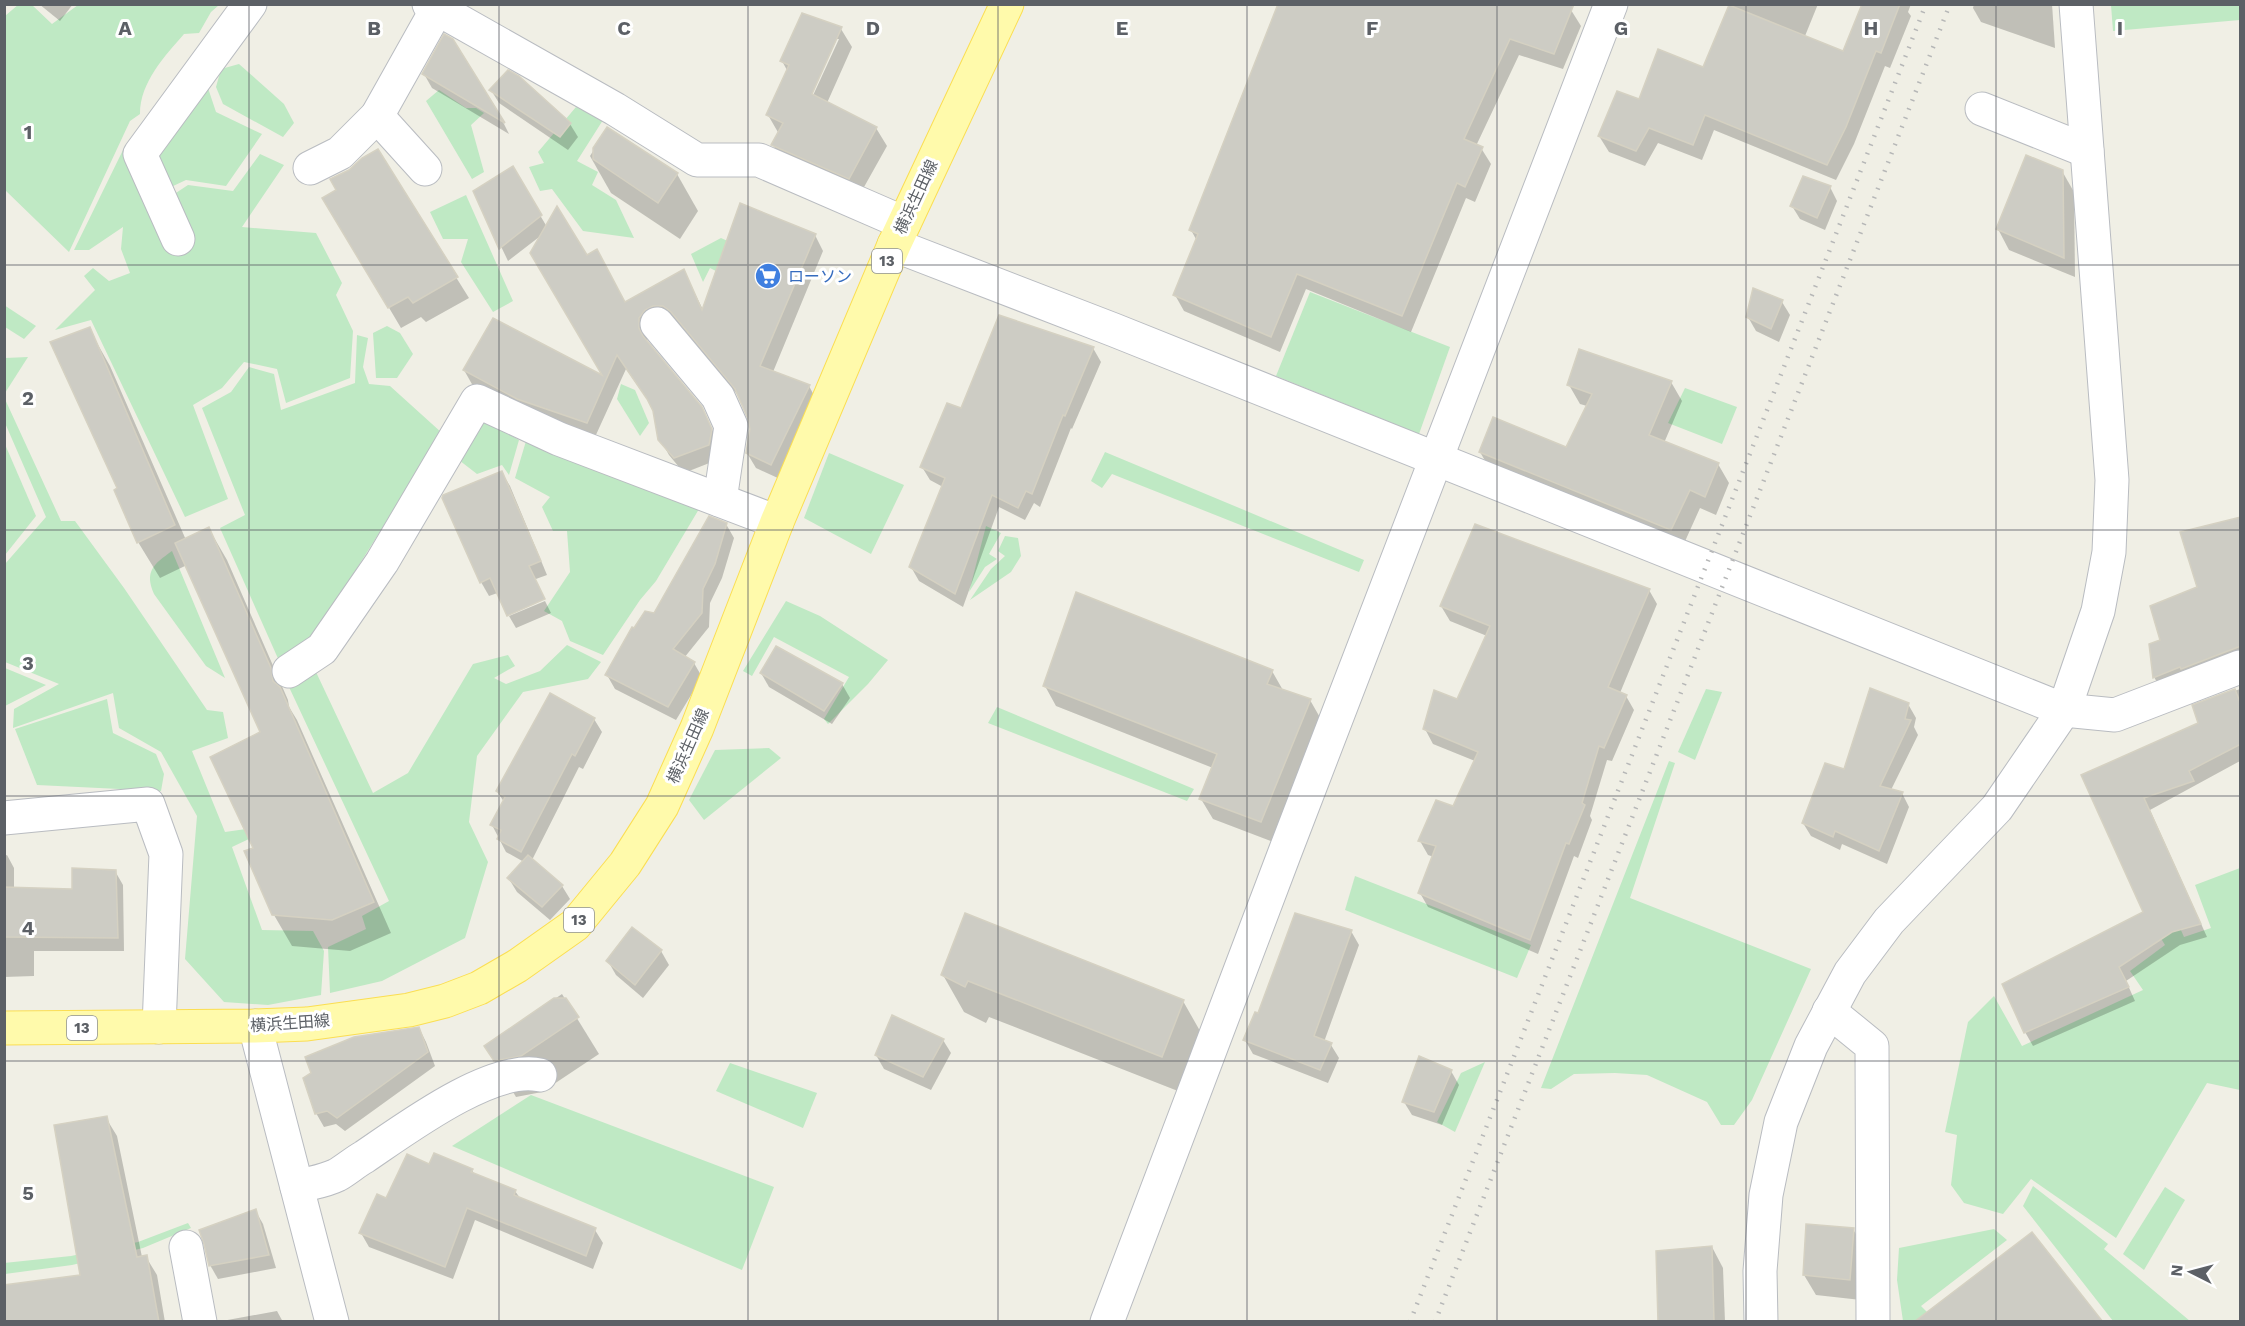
<svg xmlns="http://www.w3.org/2000/svg" width="2245" height="1326" viewBox="0 0 2245 1326" font-family="'Work Sans','Noto Sans JP',sans-serif">
<rect width="100%" height="100%" fill="#f0efe5"/>
<g fill="#bfe9c4">
<path d="M19 4 32 5 52 24 78 5H219L211 12 199 33 184 34C165 56 140 82 140 114L130 121 69 252 5 190V16Z"/>
<path d="M2111 5H2240V20L2113 31Z"/>
<path d="M239 64 284 104 294 123 283 137 223 104 216 87 221 69Z"/>
<path d="M206 82 216 112 262 134 226 186 186 180 171 187 155 149Z"/>
<path d="M439 90 466 108H476L484 113 471 125 484 172 472 179 426 101Z"/>
<path d="M576 107 603 120 577 161 598 172 592 185 616 200 634 238 583 231 552 189 540 191 529 167 544 163 538 152Z"/>
<path d="M123 150 131 155 150 210 188 185 233 191 260 154 284 165 242 227 316 233 342 283 336 295 353 331 350 378 286 403 277 369 244 362 222 388 193 405 228 499 185 517 91 320 55 330 95 290 84 276 93 268 109 281 130 273 121 249 123 227 89 250H74Z"/>
<path d="M466 195 513 301 493 312 461 262 468 239H443L430 212Z"/>
<path d="M721 238 732 243 718 272 710 268 703 282 691 254Z"/>
<path d="M1310 292 1450 347 1419 434 1276 376Z"/>
<path d="M4 305 36 326 24 339 5 327Z"/>
<path d="M387 326 400 333 413 354 397 378H376L373 333Z"/>
<path d="M357 335 368 338 363 367 369 384 390 386 442 433 313 638 280 663 220 528 245 515 202 408 231 392 249 367 274 374 281 410 355 383Z"/>
<path d="M28 357 5 393V358Z"/>
<path d="M621 384 635 390 649 423 640 436 617 399Z"/>
<path d="M1685 388 1737 407 1722 444 1668 423Z"/>
<path d="M4 397 61 521H75L124 588 207 710 223 712 228 738 192 751 225 832 246 829 251 838 232 847 262 930 313 931 324 951 321 995 268 1005 224 1002 185 959 197 816 161 752 119 728 113 693 13 728 14 709 59 684 5 662V564L46 517 5 423Z"/>
<path d="M480 418 519 440 509 475 502 465 477 474 455 457Z"/>
<path d="M526 441 699 509 656 581 640 600 603 655 570 641 562 621 544 611 570 572 567 531H553L542 507 550 497 515 478Z"/>
<path d="M4 442 36 516 5 555H4Z"/>
<path d="M1105 452 1364 560 1359 572 1112 474 1102 488 1091 481Z"/>
<path d="M829 453 904 485 871 554 804 518Z"/>
<path d="M986 526 1001 533 989 554 997 559 985 567 969 592Z"/>
<path d="M1005 536 1018 538 1021 556 1011 572 970 600 991 569 1005 556 998 551Z"/>
<path d="M172 551 225 678 206 666 154 594C144 571 154 564 172 551Z"/>
<path d="M786 601 820 616 888 660 868 684 828 724 824 719 849 677 774 637 752 676 743 671Z"/>
<path d="M567 645 601 662 588 679 523 692 477 756 469 822 488 862 465 938 382 981 330 993 328 947 366 929 362 916 389 901 289 687 316 672 373 793 408 773 473 664 508 655 515 666 494 678 506 684 540 671Z"/>
<path d="M5 668 46 685 5 706Z"/>
<path d="M1706 689 1722 692 1695 760 1678 752Z"/>
<path d="M107 699 113 733 156 754 164 774 161 791 37 785 15 729Z"/>
<path d="M997 707 1194 789 1187 801 988 723Z"/>
<path d="M769 748 781 758 704 820 689 800 715 750Z"/>
<path d="M1669 761 1675 763 1630 898 1811 969 1752 1100 1734 1125H1721L1707 1102 1647 1075 1615 1073 1574 1074 1551 1089 1541 1088Z"/>
<path d="M2240 868V1090L2207 1083 2116 1238 2031 1179 2003 1214 1964 1203 1951 1185 1957 1135 1945 1132 1968 1022 1994 996 2022 1046 2143 990 2130 971 2165 945 2145 912 2169 903 2184 937 2211 928 2195 885Z"/>
<path d="M1355 876 1531 945 1517 978 1345 910Z"/>
<path d="M1485 1062 1455 1132 1437 1122 1461 1073Z"/>
<path d="M730 1063 817 1093 803 1128 716 1091Z"/>
<path d="M531 1095 774 1187 742 1270 452 1146Z"/>
<path d="M2033 1186 2108 1244 2104 1249 2190 1321H2113L2023 1206Z"/>
<path d="M2165 1187 2185 1200 2144 1270 2123 1254Z"/>
<path d="M188 1223 191 1228 143 1248 72 1265 5 1274 4 1263 71 1256 138 1242Z"/>
<path d="M1994 1229 2007 1240 1921 1306 1935 1320 1903 1321 1897 1280 1899 1248Z"/>
</g>
<g fill="#0003" fill-rule="evenodd">
<path d="M39 4H73L60 21Z"/>
<path d="M1731 4H1818L1805 36 1844 53 1864 4H1911L1908 12 1911 16 1890 68 1885 66 1854 144 1836 180 1714 130 1702 160 1658 143 1645 166 1609 152 1599 136 1640 101 1704 69Z"/>
<path d="M1974 4H2052L2055 48 1981 22 1973 8Z"/>
<path d="M1571 10 1581 26 1563 69 1519 55 1476 146 1481 148 1491 164 1475 202 1466 198 1411 332 1306 289 1280 352 1184 311 1175 295 1197 241 1191 230 1237 118Z"/>
<path d="M841 29 852 47 827 103 876 128 887 146 859 196 784 163 773 145 779 134 768 115 788 72 782 61ZM835 39H839L810 102 808 100Z"/>
<path d="M451 40 504 124 509 134 432 88 424 74Z"/>
<path d="M491 90 570 124 578 137 568 150 499 103Z"/>
<path d="M607 129 677 174 698 211 680 239 611 193 590 156Z"/>
<path d="M377 151 469 298 426 322 421 317 401 328 324 198 338 190 350 171Z"/>
<path d="M512 168 547 227 587 257 625 303 684 271 704 312 815 235 823 251 773 372 809 386 817 401 780 479 756 468 747 453 751 429 750 419 741 399 682 327 673 321 647 334V343L701 408 720 445 717 460 684 473 669 455 660 439 652 406 626 369 595 437 473 386 464 370 606 379 543 234 508 261 475 192Z"/>
<path d="M2062 171 2074 192 2075 277 2009 250 1998 229Z"/>
<path d="M1830 187 1837 201 1825 230 1800 219 1792 206Z"/>
<path d="M1782 302 1790 315 1779 342 1756 331 1748 317Z"/>
<path d="M89 329 110 366 186 540 209 529 227 560 288 700 289 707 297 720 391 933 350 951 292 946 274 915 255 848 262 733 187 565 160 578 138 542 119 488Z"/>
<path d="M1093 348 1101 362 1072 429 1071 428 1040 507 1034 503 1025 520 999 507 963 607 919 581 911 567 943 487 930 480 922 467Z"/>
<path d="M1671 382 1682 401 1664 443 1718 464 1729 483 1716 515 1700 508 1682 548 1491 471 1480 452 1566 449 1587 406 1580 404 1569 385Z"/>
<path d="M502 473 510 486 547 575 489 596 481 582Z"/>
<path d="M2240 518V663L2162 691 2154 677 2161 641 2199 588Z"/>
<path d="M726 524 734 538 722 578 710 603 709 627 684 658 694 663 702 677 676 720 615 689 607 675Z"/>
<path d="M1649 590 1657 604 1620 693 1626 696 1634 710 1612 761 1607 760 1590 816 1592 820 1578 858 1574 856 1538 954 1428 907 1420 893 1434 857 1428 855 1420 841 1454 808 1475 761 1433 744 1425 729 1458 701 1487 636 1450 621 1441 606Z"/>
<path d="M545 601 551 613 516 628 509 616Z"/>
<path d="M1272 671 1284 692 1310 700 1322 721 1273 842 1213 819 1201 799 1213 768 1056 706 1045 686Z"/>
<path d="M761 673 842 684 850 698 832 724 769 687Z"/>
<path d="M2240 689V761L2150 810 2207 937 2180 945 2126 981 2135 1001 2033 1046 2025 1032 2145 912 2083 776 2200 724 2194 706Z"/>
<path d="M1908 704 1916 718 1914 727 1918 735 1891 790 1902 793 1909 807 1887 864 1842 844 1840 850 1811 836 1803 823 1845 771Z"/>
<path d="M594 719 602 732 583 769 579 767 532 860 562 886 570 899 550 920 517 892 509 879 524 862 506 852 492 825 504 802 497 791Z"/>
<path d="M7 855 14 868V889L73 891 115 871 123 885 124 951H34V976L4 977V856Z"/>
<path d="M633 929 661 951 669 965 643 998 616 975 608 961Z"/>
<path d="M1351 931 1359 945 1324 1042 1331 1045 1339 1058 1328 1083 1253 1054 1245 1040 1258 1015Z"/>
<path d="M943 975 1183 1001 1204 1038 1183 1093 989 1017 986 1023 964 1012Z"/>
<path d="M562 994 599 1054 542 1092 516 1097 486 1046Z"/>
<path d="M419 1028 426 1042 435 1066 345 1131 336 1124 324 1127 316 1113Z"/>
<path d="M943 1040 951 1053 931 1090 884 1069 876 1055Z"/>
<path d="M1451 1071 1459 1085 1442 1125 1412 1115 1404 1102Z"/>
<path d="M106 1118 117 1136 142 1257H146L157 1275 165 1322H4L82 1276Z"/>
<path d="M430 1166 472 1170 474 1174 515 1191 520 1198 595 1230 603 1243 593 1269 475 1220 453 1279 369 1247 361 1233 386 1200Z"/>
<path d="M255 1210 263 1224 276 1268 218 1279 210 1265Z"/>
<path d="M1853 1229 1865 1250 1861 1300 1816 1295 1804 1275Z"/>
<path d="M1712 1247 1723 1268 1725 1322H1660Z"/>
<path d="M277 1311 283 1322H222V1321Z"/>
</g>
<g fill="#cdccc4" stroke="#d5d1c2" stroke-width="1.5">
<path d="M1278 4H1574L1554 54 1510 39 1464 139 1483 147 1465 187 1457 183 1402 316 1297 274 1271 337 1173 295 1198 234 1189 230Z"/>
<path d="M1862 4H1900L1881 53 1876 51 1846 127 1827 165 1705 115 1693 145 1649 128 1636 151 1598 136 1617 91 1639 99 1658 49 1703 67 1729 5 1843 51Z"/>
<path d="M802 13 842 27 812 94 877 127 849 179 771 145 783 123 766 115 789 65 780 61Z"/>
<path d="M444 34 453 39 505 123 422 74Z"/>
<path d="M508 70 519 76 571 123 560 137 489 90Z"/>
<path d="M607 127 678 173 658 203 593 159V148Z"/>
<path d="M378 149 458 277 413 303 408 297 388 308 322 198 336 190 330 179 349 170 362 158Z"/>
<path d="M2026 155 2063 170 2064 258 1996 229Z"/>
<path d="M513 166 542 215 499 249 473 191Z"/>
<path d="M1803 176 1831 186 1817 218 1790 206Z"/>
<path d="M740 203 816 234 760 366 810 385 771 465 746 453 750 429 748 419 735 389 671 312 663 306H653L645 310 639 318V328L643 336 702 407 712 429 709 445 674 458 658 440 653 411 647 399 617 355 587 423 517 399 463 370 493 318 602 375 530 253 557 206 587 255 597 249 625 302 684 269 702 310Z"/>
<path d="M1753 288 1783 300 1771 329 1746 317Z"/>
<path d="M999 315 1094 347 1065 416 1063 415 1032 494 1026 491 1018 508 992 495 955 594 909 567 945 478 920 467 947 403 961 408Z"/>
<path d="M90 327 175 525 137 543 114 490 117 488 50 342Z"/>
<path d="M1579 349 1672 381 1649 435 1719 463 1705 497 1690 490 1671 530 1479 452 1493 417 1566 447 1592 394 1567 385Z"/>
<path d="M502 471 541 561 529 566 545 599 507 616 490 578 480 583 442 498 443 495Z"/>
<path d="M709 516 727 523 715 564 703 589 702 613 673 649 695 662 668 707 605 675 632 627 634 628 645 611 654 613Z"/>
<path d="M2241 517V646L2181 669 2180 667 2153 678 2149 644 2160 640 2150 606 2197 587 2180 532Z"/>
<path d="M1475 524 1650 589 1608 687 1627 695 1604 748 1599 746 1582 803 1585 805 1569 844 1566 843 1530 940 1418 893 1436 846 1418 841 1436 800 1453 806 1478 752 1423 729 1434 690 1457 699 1490 626 1440 606Z"/>
<path d="M209 527 271 668 273 681 280 687 374 902 332 920 272 915 244 851 253 848 210 757 260 732 175 543Z"/>
<path d="M1076 592 1273 670 1267 684 1311 699 1261 822 1199 799 1217 754 1043 686Z"/>
<path d="M776 646 843 683 824 711 760 673Z"/>
<path d="M1870 688 1909 703 1905 719 1911 720 1880 786 1903 792 1879 851 1835 831 1833 837 1802 823 1825 763 1844 769Z"/>
<path d="M2235 689 2241 705V744L2189 771 2194 781 2144 798 2201 924 2172 932 2119 967 2129 987 2024 1033 2002 984 2143 912 2081 775 2198 723 2192 705Z"/>
<path d="M550 693 595 718 575 756 572 754 521 852 497 839 501 830 490 825 505 797 496 791Z"/>
<path d="M528 855 563 885 542 907 507 878Z"/>
<path d="M72 868 116 870 118 938 4 937V887L72 889Z"/>
<path d="M965 913 1184 1000 1162 1057 968 981 965 987 941 975Z"/>
<path d="M1295 913 1352 930 1314 1036 1332 1043 1320 1070 1243 1040 1255 1012 1258 1013Z"/>
<path d="M632 927 662 950 635 985 606 961Z"/>
<path d="M554 998H566L579 1017 521 1056 494 1061 484 1046Z"/>
<path d="M892 1015 944 1039 923 1077 875 1055Z"/>
<path d="M419 1027 428 1052 337 1118 327 1111 315 1114 303 1078 311 1073 305 1057 354 1037Z"/>
<path d="M1419 1056 1452 1070 1434 1112 1402 1102Z"/>
<path d="M107 1116 137 1257 147 1255 159 1322H4V1285L80 1275 54 1125Z"/>
<path d="M434 1153 473 1169 471 1172 516 1190 514 1195 596 1228 586 1256 467 1208 445 1267 359 1233 377 1194 386 1198 407 1154 429 1164Z"/>
<path d="M256 1209 269 1255 209 1266 204 1244 199 1230Z"/>
<path d="M1806 1224 1854 1228 1850 1280 1803 1275Z"/>
<path d="M2032 1232 2103 1322H1914Z"/>
<path d="M1712 1246 1714 1322H1658L1656 1251Z"/>
</g>
<g fill="none" stroke-linecap="round" stroke-linejoin="round">
<g stroke="#b9bcc1" stroke-width="35">
<g id="minor">
<path d="M429 4 615 109 697 160H759L904 223"/>
<path d="M1982 109 2087 151"/>
<path d="M377 116 425 169"/>
<path d="M310 168 340 153 377 116 437 9"/>
<path d="M178 239 140 154 250 4"/>
<path d="M894 245 1114 330 2064 710 2115 715 2240 667"/>
<path d="M657 324 718 397 731 426 720 500"/>
<path d="M289 671 322 649 382 562 477 401 559 439 777 522"/>
<path d="M4 818 148 804 166 854 159 1027"/>
<path d="M1829 1011 1872 1046 1873 1322"/>
<path d="M255 1026 332 1322"/>
<path d="M297 1187C310 1183 325 1181 337 1175 346 1170 355 1162 364 1157 404 1130 492 1064 540 1075"/>
<path d="M186 1247 200 1322"/>
<path d="M1107 1322 1285 852 1611 4"/>
<path d="M1761 1322 1760 1271 1766 1195 1781 1122 1811 1046 1850 973 1889 921 1997 808 2064 710 2098 611 2109 552 2112 480 2076 4"/>
</g>
</g>
<g stroke="#fbde52" stroke-width="35">
<path id="major" d="M4 1028 255 1026 307 1024 409 1010 445 1001 479 988 517 966 575 925 625 864 662 806 697 728 777 522 894 245 1007 4"/>
</g>
<use href="#minor" stroke="#fff" stroke-width="33"/>
<use href="#major" stroke="#fffaab" stroke-width="33"/>
<g stroke="#b6b7b7" stroke-width="4.5" stroke-dasharray="1.5 8" stroke-linecap="butt">
<path d="M1410 1322 1926 4"/>
<path d="M1435 1322 1950 4"/>
</g>
</g>
<path fill="none" stroke="#5c6066" stroke-width="1.5" stroke-opacity="0.55" d="M249 4V1322M499 4V1322M748 4V1322M998 4V1322M1247 4V1322M1497 4V1322M1746 4V1322M1996 4V1322M4 265H2240M4 530H2240M4 796H2240M4 1061H2240"/>
<defs>
<g id="supermarket-disc" transform="scale(1.35)"><circle r="9.5" fill="#3f7fe0" stroke="#fff"/><path d="M-6-5.5h2.5l.6 2H6L4.5 2H-2.5L-4.4-4H-6ZM-1.5 3.2a1.3 1.3 0 1 0 .1 0ZM3 3.2a1.3 1.3 0 1 0 .1 0Z" fill="#fff"/></g>
</defs>
<g fill-rule="evenodd">
<use href="#supermarket-disc" x="768" y="276"/>
</g>
<g text-anchor="middle" dominant-baseline="central" stroke-width="6" stroke-linejoin="round" paint-order="stroke">
<g fill="#fff" stroke="#8d9094" stroke-width="1.5">
<rect x="872" y="249" width="30" height="24" rx="4.5"/>
<rect x="564" y="908" width="30" height="24" rx="4.5"/>
<rect x="67" y="1016" width="30" height="24" rx="4.5"/>
</g>
<g font-size="15" font-weight="bold" fill="#5c6066">
<text x="887" y="261">13</text>
<text x="579" y="920">13</text>
<text x="82" y="1028">13</text>
</g>
<g font-size="16" fill="#5c6066" stroke="#fff">
<text transform="translate(916 197) rotate(-65)">横浜生田線</text>
<text transform="translate(688 746) rotate(-66)">横浜生田線</text>
<text transform="translate(290 1023) rotate(-4)">横浜生田線</text>
</g>
<g font-size="16" fill="#366cbe" stroke="#fff" text-anchor="start">
<text x="788" y="276">ローソン</text>
</g>
</g>
<g font-size="20" text-anchor="middle" font-weight="bold" fill="#5c6066" stroke="#fff" stroke-width="6" stroke-linejoin="round" paint-order="stroke">
<text x="125" y="35">A</text>
<text x="374" y="35">B</text>
<text x="624" y="35">C</text>
<text x="873" y="35">D</text>
<text x="1122" y="35">E</text>
<text x="1372" y="35">F</text>
<text x="1621" y="35">G</text>
<text x="1871" y="35">H</text>
<text x="2120" y="35">I</text>
<text x="28" y="139">1</text>
<text x="28" y="405">2</text>
<text x="28" y="670">3</text>
<text x="28" y="935">4</text>
<text x="28" y="1200">5</text>
</g>
<rect width="2245" height="1326" fill="none" stroke="#5c6066" stroke-width="12"/>
<g transform="translate(2191 1272) rotate(276)" stroke="#ffffff" stroke-width="4.5" paint-order="stroke">
<path d="M0-4.5L10 22L0 15L-10 22Z" fill="#5c6066"/>
<text y="-9" font-size="16" font-weight="bold" text-anchor="middle" fill="#5c6066">N</text>
</g>
</svg>
